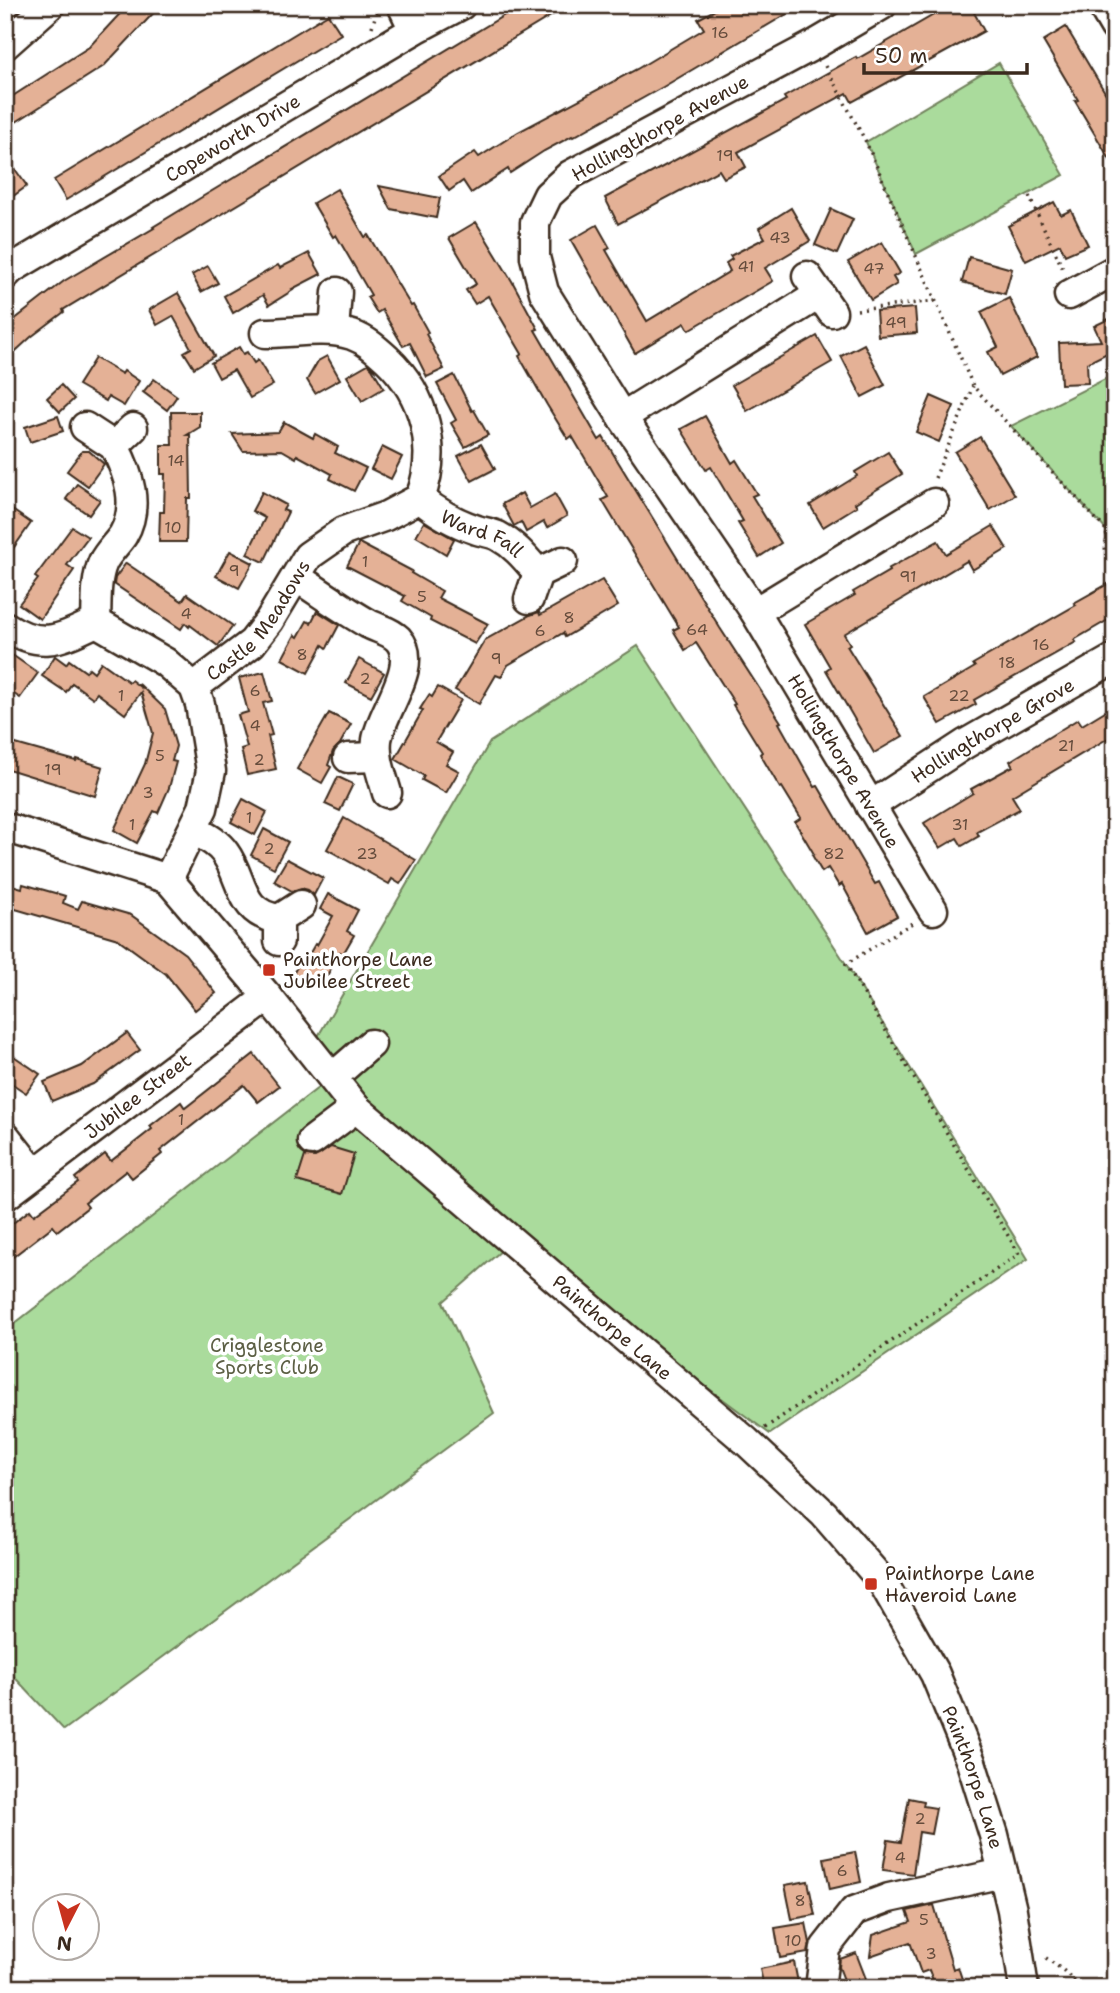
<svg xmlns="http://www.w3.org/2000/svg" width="1120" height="1993" viewBox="0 0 1120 1993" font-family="'Shantell Sans',sans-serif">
<rect width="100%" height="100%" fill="#fff"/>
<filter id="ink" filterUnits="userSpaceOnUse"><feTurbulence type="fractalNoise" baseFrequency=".0143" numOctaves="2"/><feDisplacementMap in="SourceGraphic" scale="14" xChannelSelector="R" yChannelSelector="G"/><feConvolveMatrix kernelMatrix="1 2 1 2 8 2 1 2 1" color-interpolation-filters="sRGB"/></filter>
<g filter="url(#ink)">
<g fill="#aadb9c" stroke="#72825d" stroke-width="2">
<path d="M999 63 1064 175 916 254 866 142Z"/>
<path d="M1115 374V527L1107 531 1011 426Z"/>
<path d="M638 646 846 964 1028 1259 770 1434 511 1242 443 1302 494 1413 64 1730 5 1667V1331L332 1077 310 1050 490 742Z"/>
</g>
<g fill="#e4b196" stroke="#3b2a1e" stroke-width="2">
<path d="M128 5H161L104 66 5 129V101L89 47Z"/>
<path d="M521 5H569L63 310 64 312 31 337 5 361V327L64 281 154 228 153 227 197 200Z"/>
<path d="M724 5H802L663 87 573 137 572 136 544 151 510 173 508 169 471 193 463 181 449 191 439 176 475 152 479 157 518 132 637 69 704 29 698 19Z"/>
<path d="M951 5H970L984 31 895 80 894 79 852 102 847 93 738 152 746 167 724 178 719 170 618 224 605 198 786 100 784 97 856 57 857 59Z"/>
<path d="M328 14 341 34 66 200 54 180Z"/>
<path d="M1066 27 1115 109V168L1075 101 1078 100 1043 41Z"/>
<path d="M5 155 27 186 5 202Z"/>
<path d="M379 186 440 198 436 218 391 209Z"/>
<path d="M337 189 365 237 368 235 411 306 413 305 428 332 426 334 444 369 427 377 410 343 403 346 382 310 377 313 367 297 371 295 336 235 333 237 313 203Z"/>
<path d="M1054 202 1061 215 1071 210 1088 245 1065 255 1060 244 1026 261 1008 226Z"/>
<path d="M791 208 810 241 765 268 773 281 689 330 685 323 635 353 571 240 597 225 610 248 606 250 647 321 730 271 726 263 732 259 730 256 765 238 759 228Z"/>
<path d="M831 209 853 219 837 254 815 245Z"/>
<path d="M476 222 512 281 538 329 535 330 599 440 603 437 720 628 781 722 779 723 815 787 818 786 875 884 879 882 897 916 868 932 842 884 839 886 828 868 822 872 812 855 814 854 795 822 801 818 782 787 780 788 760 754 762 752 733 705 735 704 696 643 685 650 673 630 679 627 602 500 608 497 572 436 568 439 547 405 519 356 522 354 488 296 475 304 466 290 476 284 449 238Z"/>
<path d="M882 242 900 273 893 277 897 284 871 300 848 262Z"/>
<path d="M309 253 321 274 292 289 293 290 269 305 263 295 233 313 224 296 278 265 280 268Z"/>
<path d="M969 257 1012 269 1005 294 962 282Z"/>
<path d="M208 266 218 283 201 292 192 275Z"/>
<path d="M178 293 214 356 194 368 184 352 191 348 173 316 157 325 149 310Z"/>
<path d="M1009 298 1037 357 1000 376 988 352 998 347 981 312Z"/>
<path d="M915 308 917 333 878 336 876 311Z"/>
<path d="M1115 316V368L1107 353 1087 363 1088 383 1061 384 1059 343 1101 341 1094 326Z"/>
<path d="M817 336 832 362 747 411 732 385Z"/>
<path d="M864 344 885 385 862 397 841 356Z"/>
<path d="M239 347 243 354 247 352 254 363 258 360 273 385 250 398 234 370 219 378 211 363Z"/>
<path d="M327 356 340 379 315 393 307 380 318 361Z"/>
<path d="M95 358 122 374 124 371 139 381 124 406 108 397 106 401 78 385Z"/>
<path d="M368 364 372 368 384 388 362 401 347 376Z"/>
<path d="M454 375 472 411 474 410 488 435 465 447 451 423 456 420 437 384Z"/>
<path d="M154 379 177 396 167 410 143 392Z"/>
<path d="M61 385 74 399 60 412 47 398Z"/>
<path d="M931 396 954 406 939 442 916 432Z"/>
<path d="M171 412H200V427L187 435H190L191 498H187L186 542H159L160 512H164L165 474H161V445H172Z"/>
<path d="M58 416 63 431 30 442 25 427Z"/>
<path d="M705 416 732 463 736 460 757 494 752 496 781 543 759 557 738 523 743 521 711 467 706 470 681 429Z"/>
<path d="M284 422 313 438 315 434 338 447 335 453 366 468 354 491 330 479 332 474 297 455 296 458 282 450 243 451 232 434 278 432Z"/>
<path d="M980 437 1015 495 990 510 955 452Z"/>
<path d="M481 444 495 469 472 481 458 456Z"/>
<path d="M382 447 402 457 391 479 371 469Z"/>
<path d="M82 451H89L104 464 88 486 67 471Z"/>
<path d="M888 452 902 474 855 503 857 506 823 527 810 505 857 476 855 472Z"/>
<path d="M77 484 100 500 89 515 66 499Z"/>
<path d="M262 492 286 505 283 510 288 512 264 562 247 554 265 518 252 511Z"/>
<path d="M522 493 530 508 555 494 567 516 547 528 544 522 526 532 521 522 514 526 502 504Z"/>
<path d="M5 505 31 523 5 560Z"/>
<path d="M424 522 454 539 446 554 416 536Z"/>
<path d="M993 526 1007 549 972 570 967 561 844 634 850 644 847 646 903 736 874 753 826 670 830 667 805 624 855 595 853 592 889 571 888 569 938 541 946 554Z"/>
<path d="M72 527 88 537 67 565 74 570 40 619 19 604 38 579 35 577Z"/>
<path d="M359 543 412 571 411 573 442 591 438 598 488 624 475 644 430 621 431 618 402 601 405 596 347 566Z"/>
<path d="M230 551 253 563 239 588 216 576Z"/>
<path d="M126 563 182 601 187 594 233 626 218 646 190 625 189 627 185 623 181 629 114 584 115 578Z"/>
<path d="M602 580 618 606 565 637 563 633 508 665 501 677 496 675 479 704 455 690 485 640 530 615 539 612 540 615Z"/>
<path d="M1115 580V616L1074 640 1076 642 974 700 976 704 940 724 924 697 975 667 973 664 1076 605 1074 603Z"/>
<path d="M317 611 339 625 327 648 323 645 308 673 282 659 295 635 298 637 307 621 311 623Z"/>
<path d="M5 650 38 673 20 698 5 688Z"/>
<path d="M55 656 66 664 69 660 86 672 89 668 94 672 101 662 129 682 131 680 140 687 139 684 165 709 176 746 172 761 176 762 169 788 158 813 154 811 137 843 114 830 145 764 153 733 141 692 125 714 97 693 93 698 72 683 66 692 42 676Z"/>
<path d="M359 659 384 673 371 696 346 683Z"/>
<path d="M264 672 272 701 263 703 272 735 268 736 276 769 247 775 241 749 247 747 238 715 248 712 239 678Z"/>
<path d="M438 687 461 700 436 742 453 752 446 764 459 771 446 793 422 780 424 776 395 759 423 710 420 709 429 695 432 697Z"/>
<path d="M1115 705V734L1012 796 1020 809 977 832 979 836 962 846 957 838 940 848 924 823 973 793 971 789 1013 766 1010 761 1078 719 1082 725Z"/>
<path d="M329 713 351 724 340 744 333 751 328 765 331 767 322 783 297 769Z"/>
<path d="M5 741 76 761 77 759 103 767 95 796 5 768Z"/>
<path d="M338 777 353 784 340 811 325 804Z"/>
<path d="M243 799 267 812 255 835 231 822Z"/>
<path d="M344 818 416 860 400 884 392 879 389 884 327 849Z"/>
<path d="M264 829 288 842 274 868 251 855Z"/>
<path d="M287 859 323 878 314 895 308 890 301 888 292 891 274 881Z"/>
<path d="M5 883 22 888 23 884 62 895 65 896 63 903 78 909 82 901 131 915 185 954 216 993 195 1010 166 974 118 939 5 906Z"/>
<path d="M328 894 358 910 347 931 354 935 343 954 340 952 323 983 315 978 312 985 293 974 303 956 307 958 315 944 317 945 333 916 320 909Z"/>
<path d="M127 1033 140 1050 93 1084 52 1101 44 1082 82 1066Z"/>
<path d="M5 1050 40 1074 26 1093 5 1079Z"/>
<path d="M254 1054 279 1086 258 1102 244 1085 160 1151 162 1154 132 1178 126 1171 85 1203 88 1207 57 1231 53 1226 5 1263V1229L30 1210 34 1215 78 1182 75 1178 105 1154 111 1161 152 1129 150 1126 181 1102 185 1108Z"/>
<path d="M331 1147 354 1154 342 1194 297 1181 305 1156 315 1157Z"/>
<path d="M909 1798 924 1801 923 1806 936 1808 931 1834 919 1832 913 1874 883 1870 888 1840 901 1842Z"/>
<path d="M855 1852 861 1882 830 1889 824 1858Z"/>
<path d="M808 1881 815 1915 792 1919 785 1885Z"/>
<path d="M934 1905 953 1969 958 1967 965 1988H936L929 1970 921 1973 910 1942 870 1956 873 1935 911 1922 907 1911Z"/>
<path d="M806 1923 810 1943 808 1953 780 1958 775 1928Z"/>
<path d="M856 1953 866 1979 863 1980 866 1988H847L839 1967 840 1959Z"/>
<path d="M794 1962 799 1988H764L760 1969Z"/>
</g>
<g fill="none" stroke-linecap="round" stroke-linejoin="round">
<g stroke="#3b2a1e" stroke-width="33">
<g id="minor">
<path d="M402 5 414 30"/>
<path id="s1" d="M882 5 814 45 570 175 548 195 535 222V257L544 292 622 417 755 612 933 910"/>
<path d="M1102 5 1115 27"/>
<path d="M5 45 50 5"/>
<path id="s2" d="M5 275 11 269 414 30 461 5"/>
<path d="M807 276 832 312"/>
<path d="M1069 295 1115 270"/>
<path d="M334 330 337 292"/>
<path d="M622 417 820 294"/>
<path d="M85 427 114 446 133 428"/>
<path id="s3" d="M420 498C437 513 456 523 477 530 484 532 492 533 498 536 515 545 526 559 538 573"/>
<path d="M296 577C321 593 344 610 369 624 379 629 390 631 398 639 421 664 381 712 377 740 375 759 382 775 387 793"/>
<path d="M529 599 538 573 563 561"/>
<path d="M755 612 934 503"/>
<path d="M96 622 165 662 194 687 200 704 211 771 203 808 168 879"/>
<path d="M96 622C97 603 95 580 103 562 108 552 117 544 123 535 140 506 129 474 114 446"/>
<path d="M5 626C42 650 60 639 96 622"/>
<path id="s4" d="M194 687 252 643 269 621 308 556 344 531 386 516 420 498C439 449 425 395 387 359 376 349 366 340 352 335 325 326 293 333 265 333"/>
<path d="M348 758 376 757"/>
<path id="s5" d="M870 806 965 744 1115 658"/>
<path id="s6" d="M5 827 168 879 268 997 356 1108 746 1441 824 1514 882 1581 935 1674 971 1762 994 1835 1012 1910 1024 1988"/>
<path d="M194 830C205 836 218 842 225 853 244 879 238 913 279 919"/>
<path d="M279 941V919L301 905"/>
<path d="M333 1077 371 1044"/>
<path d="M5 1136 34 1173"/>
<path d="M312 1141 356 1108"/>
<path id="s7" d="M5 1196 268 997"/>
<path d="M820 1988 825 1948 854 1911 889 1898 1003 1873"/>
</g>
</g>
<g stroke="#3b2a1e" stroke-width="3.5" stroke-dasharray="2 5" stroke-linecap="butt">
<path d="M372 27 378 7"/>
<path d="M825 66 866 142 973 386 1107 531 1105 551 1115 568"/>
<path d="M1029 196 1063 269"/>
<path d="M857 310 935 301"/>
<path d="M935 478 973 386"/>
<path d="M765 1428 1019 1254 846 964 912 923"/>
<path d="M1046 1958 1064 1971 1082 1988"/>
</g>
<use href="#minor" stroke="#fff" stroke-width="28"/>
</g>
</g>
<g fill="#c8321e" stroke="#fff" stroke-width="2.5">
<rect x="262" y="963" width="14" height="14" rx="3.5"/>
<rect x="864" y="1577" width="14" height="14" rx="3.5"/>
</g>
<g text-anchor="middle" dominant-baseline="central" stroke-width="7" stroke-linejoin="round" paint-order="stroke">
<g font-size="16" fill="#654c3c">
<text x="720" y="32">16</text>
<text x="725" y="155">19</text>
<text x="780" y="237">43</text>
<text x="746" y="266">41</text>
<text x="874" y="268">47</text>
<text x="896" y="322">49</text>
<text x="176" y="460">14</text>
<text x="173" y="527">10</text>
<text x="365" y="561">1</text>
<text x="234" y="570">9</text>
<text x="908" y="576">91</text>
<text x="422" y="596">5</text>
<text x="186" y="613">4</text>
<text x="569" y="617">8</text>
<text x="697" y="629">64</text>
<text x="540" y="630">6</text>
<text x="1041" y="644">16</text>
<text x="302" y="654">8</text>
<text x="496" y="658">9</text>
<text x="1007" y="662">18</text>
<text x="365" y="678">2</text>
<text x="255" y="690">6</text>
<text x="121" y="695">1</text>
<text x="959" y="695">22</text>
<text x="255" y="725">4</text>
<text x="1066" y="745">21</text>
<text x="160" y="755">5</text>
<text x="259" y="759">2</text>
<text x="53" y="769">19</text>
<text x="148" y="792">3</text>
<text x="249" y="817">1</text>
<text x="132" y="824">1</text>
<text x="960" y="824">31</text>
<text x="269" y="848">2</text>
<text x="367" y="853">23</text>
<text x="834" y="853">82</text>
<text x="181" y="1119">1</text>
<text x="920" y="1818">2</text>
<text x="900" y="1857">4</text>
<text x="842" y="1870">6</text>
<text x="800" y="1900">8</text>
<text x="924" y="1919">5</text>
<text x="793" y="1940">10</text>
<text x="931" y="1953">3</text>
</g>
<g font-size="19" fill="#3b2a1e" stroke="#fff">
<text transform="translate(660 128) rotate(-29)">Hollingthorpe Avenue</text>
<text stroke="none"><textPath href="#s2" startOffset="266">Copeworth Drive</textPath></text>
<text stroke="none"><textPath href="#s3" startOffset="72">Ward Fall</textPath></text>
<text stroke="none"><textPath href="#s4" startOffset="94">Castle Meadows</textPath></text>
<text stroke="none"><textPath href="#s5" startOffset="144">Hollingthorpe Grove</textPath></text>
<text stroke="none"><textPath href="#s1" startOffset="1043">Hollingthorpe Avenue</textPath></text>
<text stroke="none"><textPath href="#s7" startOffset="166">Jubilee Street</textPath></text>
<text stroke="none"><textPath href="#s6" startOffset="805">Painthorpe Lane</textPath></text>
<text stroke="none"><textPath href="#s6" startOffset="1393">Painthorpe Lane</textPath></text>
</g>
<g font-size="19" fill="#3b2a1e" stroke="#fff" text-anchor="start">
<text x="283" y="959">Painthorpe Lane<tspan x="283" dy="22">Jubilee Street</tspan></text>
<text x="885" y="1573">Painthorpe Lane<tspan x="885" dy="22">Haveroid Lane</tspan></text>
</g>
<g font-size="19" fill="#5c5f44" stroke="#fff">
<text x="267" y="1345">Crigglestone<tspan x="267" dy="22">Sports Club</tspan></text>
</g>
</g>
<rect width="1120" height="1993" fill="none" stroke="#fff" stroke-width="28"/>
<rect x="14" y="14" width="1092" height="1965" fill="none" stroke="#3b2a1e" stroke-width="2.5" filter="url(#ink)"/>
<g transform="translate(66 1927) rotate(186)"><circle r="33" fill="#ffffff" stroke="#b1aaa5" stroke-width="2"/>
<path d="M0-5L12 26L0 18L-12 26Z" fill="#c8321e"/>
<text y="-10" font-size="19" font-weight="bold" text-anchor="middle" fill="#3b2a1e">N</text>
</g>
<path d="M864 63v10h163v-10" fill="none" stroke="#3b2a1e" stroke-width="3.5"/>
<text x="875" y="63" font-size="21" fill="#3b2a1e" stroke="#ffffff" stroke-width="5" paint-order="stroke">50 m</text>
</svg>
